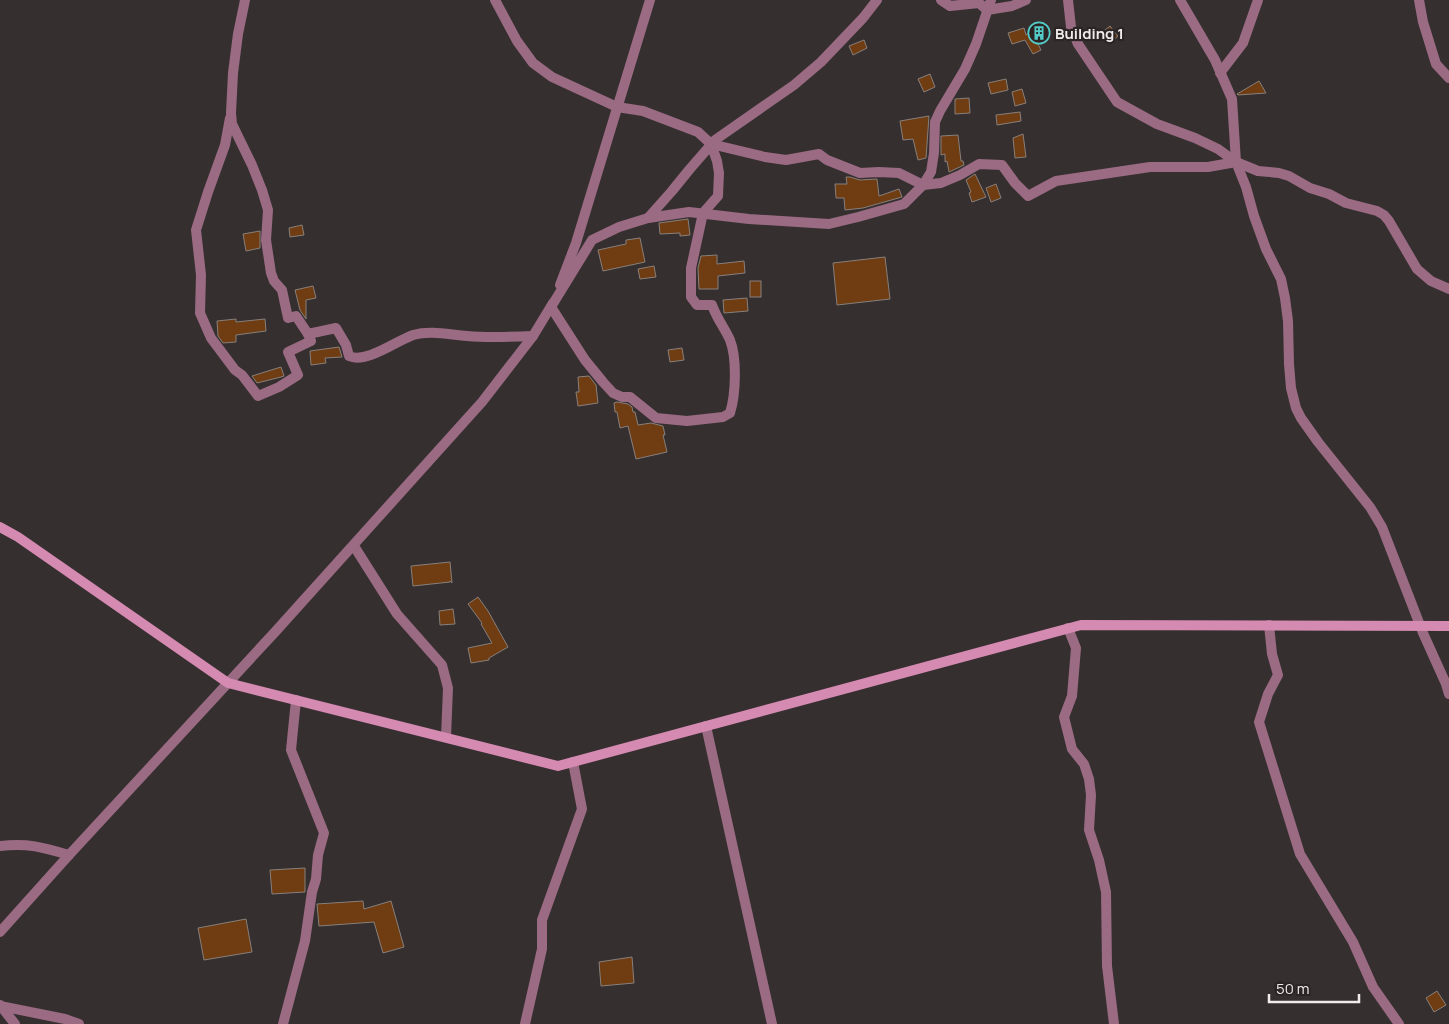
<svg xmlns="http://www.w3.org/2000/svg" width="1449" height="1024" viewBox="0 0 1449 1024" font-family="Manrope,sans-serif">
<rect width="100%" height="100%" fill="#362f2f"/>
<g fill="#703c11" stroke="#87807c">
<path d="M1039 24 1048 35 1038 44 1041 50 1033 54 1025 40 1012 44 1008 33 1024 28 1026 35Z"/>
<path d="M1110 26 1118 36 1109 44 1100 34Z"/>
<path d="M864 40 867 48 853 55 849 46Z"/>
<path d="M930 74 935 87 924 92 918 79Z"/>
<path d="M1006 79 1008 90 991 94 988 83Z"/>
<path d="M1259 81 1266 93 1238 95 1237 94Z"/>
<path d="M1022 89 1026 103 1015 106 1012 92Z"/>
<path d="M969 98 970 113 955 114V99Z"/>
<path d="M1020 112 1021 121 997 125 996 115Z"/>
<path d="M929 116 926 158 918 160 913 139 903 140 900 121Z"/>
<path d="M1023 134 1026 157 1015 158 1013 138Z"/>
<path d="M958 135 961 161H963L964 165 949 172 947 161 945 162V154L941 155V136Z"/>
<path d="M975 174 986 197 972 202 969 193 971 192 966 180Z"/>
<path d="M846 177H850L860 180 877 179 879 196 899 189 902 197 863 208 845 210 844 198H836L835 184H847Z"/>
<path d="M996 184 1001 198 991 202 986 188Z"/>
<path d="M688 219 690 235 680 236V233L660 234 659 223Z"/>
<path d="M302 225 304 235 290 237 289 228Z"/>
<path d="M260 231V248L246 251 243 234Z"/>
<path d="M640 238 645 262 603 271 598 250 626 244V240Z"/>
<path d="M717 255V264L744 261 745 273 718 276V289H699L698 268 701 256Z"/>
<path d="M885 257 890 299 837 305 833 263Z"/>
<path d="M654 266 656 277 640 279 638 269Z"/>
<rect x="750" y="281" width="11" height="16"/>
<path d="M313 286 316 298 306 300V319L300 310 295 290Z"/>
<path d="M747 298 748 311 724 313 723 300Z"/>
<path d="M236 319V322L265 319 266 331 236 335V342L223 343 218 336 217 321Z"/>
<path d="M339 347 342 357 325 358 326 363 311 365 310 351Z"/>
<path d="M682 348 684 360 670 362 668 350Z"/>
<path d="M281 367 284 376 281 377 257 383 252 376Z"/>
<path d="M589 376 596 385 598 403 578 406 576 392H579L578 377Z"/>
<path d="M617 402 628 404 632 407 633 412H635L638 425 651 423 663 426 665 435H663L667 452 636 459 628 426 620 428 617 412H615L614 403Z"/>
<path d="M450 562 452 583 450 581V582L413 586 411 566Z"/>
<path d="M478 597 488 611 508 647 489 658V660L471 663 468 648 492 643 481 624 482 623 468 604Z"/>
<path d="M453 609 455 624 440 625 439 611Z"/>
<path d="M305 868V892L272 894 270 870Z"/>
<path d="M363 901 364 909 391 901 404 947 383 953 374 922 319 926 317 904Z"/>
<path d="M246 919 252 952 204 960 198 928Z"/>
<path d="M632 957 634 983 601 986 599 962Z"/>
<path d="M1437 991 1446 1005 1434 1012 1426 998Z"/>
</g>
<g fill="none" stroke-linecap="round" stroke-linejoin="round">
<g stroke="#9a6b83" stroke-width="10">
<path d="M245 0 238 34 233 73 231 113 232 124 252 165 262 190 268 210 266 240 271 273 274 281 282 290 288 318 296 316 308 334 336 328 346 345 349 356C366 364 396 341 413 335 431 330 450 335 467 336 489 338 511 337 533 336"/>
<path d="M495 0 517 41 533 63 552 77 617 107 643 111 698 132 711 144 717 161 719 173 718 196 703 213 691 268V297L697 305H712C717 319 724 327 730 340 737 358 736 394 730 413L723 417 687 421 656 418 630 397H622L613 393 603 382 585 360 551 307 592 240 619 227 648 218 672 191 689 170 715 140 794 85 821 62 863 18 877 0"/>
<path d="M941 0 950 6 979 3 987 10 1012 6 1026 0"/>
<path d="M1068 0 1071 27 1078 44 1117 102 1157 124 1195 138 1218 149 1236 162 1246 187 1254 216 1266 249 1281 279 1285 298 1288 321 1289 364 1291 388 1296 408 1301 418 1318 442 1370 507 1382 527 1423 633 1446 684 1449 694"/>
<path d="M1180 0 1215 60 1232 99 1236 162"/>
<path d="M1419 0 1423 22 1436 64 1449 78"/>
<path d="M1220 73 1243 43 1258 0"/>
<path d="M230 118 225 145 208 192 196 230 201 275 200 313 211 338 235 370 242 375 258 396 279 387 298 375 288 352 311 341 308 334"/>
<path d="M711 144 765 157 786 160 819 154 827 160 860 173 879 172 899 173 923 185 941 183 960 175 979 164 1002 165 1015 183 1028 196 1056 181 1150 167H1208L1236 162 1258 171 1279 173 1289 176 1310 188 1329 194 1346 203 1377 211 1384 215 1389 221 1417 269 1431 281 1449 289"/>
<path d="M648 218 689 212 749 219 829 224 858 217 904 204 923 185 931 172 934 153 935 122 940 111 965 69 976 44 991 0"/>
<path d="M560 285 576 243 650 0"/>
<path d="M354 546 397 614 442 665 448 688 446 737"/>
<path d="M1269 625 1272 654 1278 675 1268 694 1259 722 1300 854 1353 942 1373 987 1399 1024"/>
<path d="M1068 628 1076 648 1072 696 1064 717 1072 749 1084 764 1089 779 1091 795 1089 830 1099 860 1106 892 1107 966 1114 1024"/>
<path d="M706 726 772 1024"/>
<path d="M0 846C28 843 42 847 69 855"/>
<path d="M0 932 69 855 275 632 482 402 533 336 553 303"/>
<path d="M0 1005 15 1024"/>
<path d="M0 1006 65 1019 79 1024"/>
<path d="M283 1024 305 941 312 892 316 879 318 855 324 833 291 750 296 700"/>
<path d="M525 1024 542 949V920L582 809 573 762"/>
</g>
<path stroke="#d58ab2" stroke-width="10" d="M0 527 18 537 228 683 558 766 1081 625 1449 626"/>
</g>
<defs>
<g id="building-ring" transform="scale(1.125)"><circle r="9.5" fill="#2c2525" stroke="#53cdc9" stroke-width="1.5"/><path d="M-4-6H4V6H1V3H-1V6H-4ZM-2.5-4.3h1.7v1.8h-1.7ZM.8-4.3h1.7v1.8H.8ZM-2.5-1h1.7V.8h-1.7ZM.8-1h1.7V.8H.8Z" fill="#53cdc9"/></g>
</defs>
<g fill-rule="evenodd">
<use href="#building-ring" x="1039" y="33"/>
</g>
<g text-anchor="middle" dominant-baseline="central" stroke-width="4.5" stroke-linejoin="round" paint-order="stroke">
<g font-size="15" font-weight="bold" fill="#f1ecec" stroke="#2c2525" text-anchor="start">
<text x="1055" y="33">Building 1</text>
</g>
</g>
<path d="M1269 994v8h90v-8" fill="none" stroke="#f1ecec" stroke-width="2.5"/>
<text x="1276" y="994" font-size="15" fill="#f1ecec" stroke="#2c2525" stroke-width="4" paint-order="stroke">50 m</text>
</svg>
